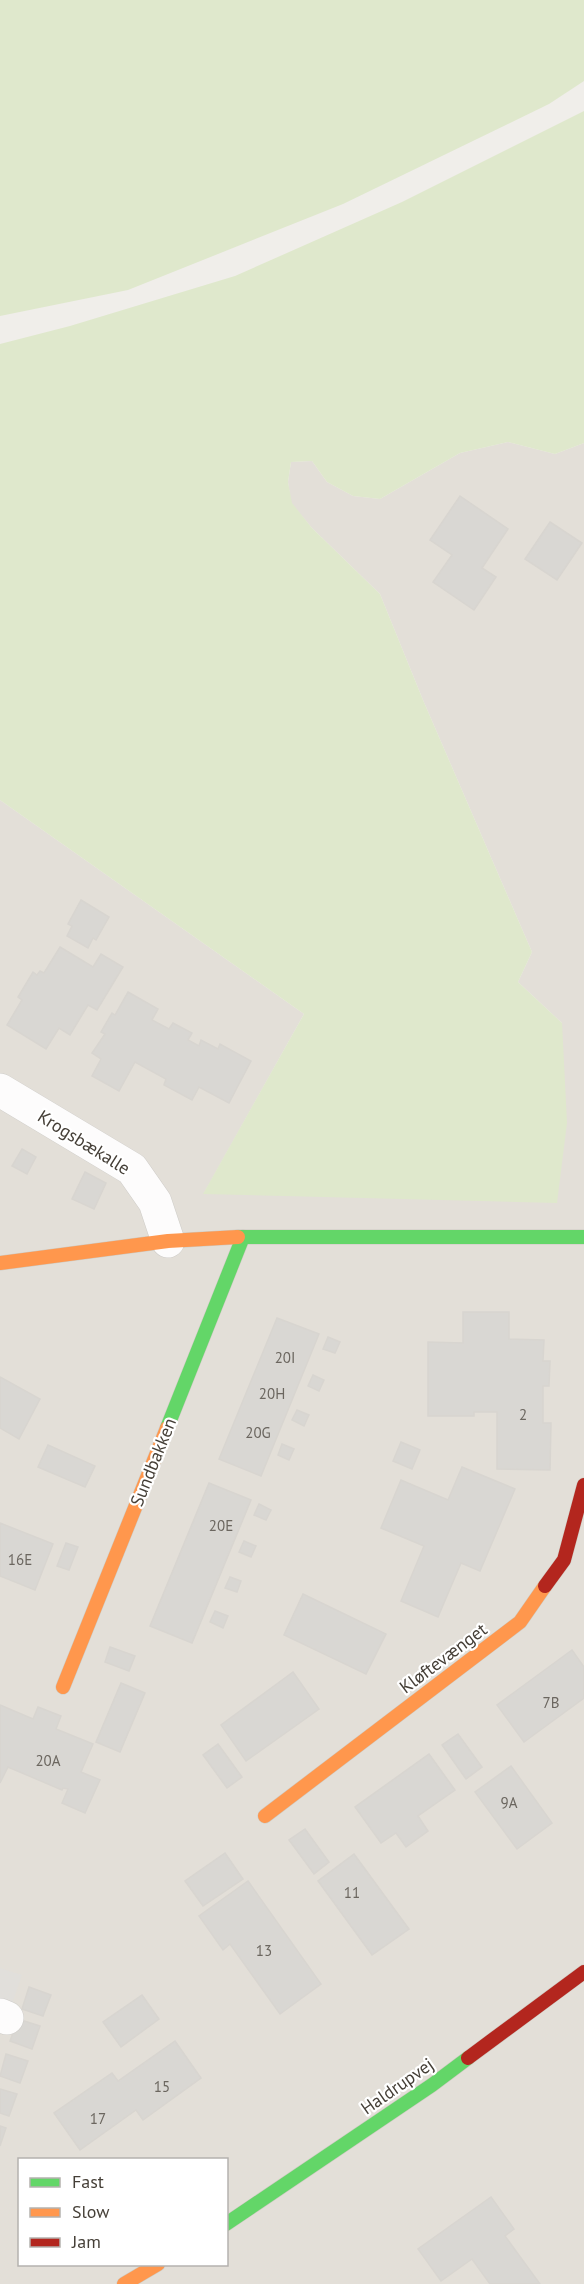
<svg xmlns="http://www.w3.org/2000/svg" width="584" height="2284" viewBox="0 0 584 2284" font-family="'PT Sans',sans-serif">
<rect width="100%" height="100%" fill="#f0eeea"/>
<path fill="#e3dfd8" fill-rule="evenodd" d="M508 442 555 454 584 443V2284H0V800L304 1014 204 1193 562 1023 518 982 532 952 423 700 380 594 312 528 291 503 288 482 291 462 312 461 327 482 353 496 380 499 460 453ZM20 2160H226V2264H20Z"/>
<g fill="#dfe8cc">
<path d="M0 0H584V81L549 104 343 204 128 290 0 316Z"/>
<path d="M584 111V443L555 454 508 442 460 453 380 499 353 496 327 482 312 461 291 462 288 482 292 503 312 528 380 594 423 700 532 952 518 982 562 1023 567 1123 557 1203 203 1194 304 1014 0 800V344L70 326 235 276 402 202Z"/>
</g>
<path fill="#e1dfdb" d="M0 1968 22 1975 7 2018 0 2015Z"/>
<g fill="#d9d7d3" stroke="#d8d5d0" stroke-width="1.5">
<path d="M460 496 508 529 482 568 496 577 474 610 433 582 452 555 430 540Z"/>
<path d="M550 522 582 543 557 580 525 559Z"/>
<path d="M81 900 109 917 96 940 93 938 88 948 67 936 72 926 68 924Z"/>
<path d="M60 947 93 967 101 954 123 967 97 1010 88 1005 70 1035 59 1028 46 1049 7 1025 22 1000 18 997 33 972 37 975 40 971 44 973Z"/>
<path d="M128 992 158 1009 152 1020 169 1029 173 1023 192 1033 188 1040 199 1046 201 1040 218 1049 220 1044 251 1061 229 1103 199 1087 192 1100 164 1085 166 1079 135 1062 119 1091 92 1076 101 1059 92 1053 105 1034 101 1032 112 1013 115 1015Z"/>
<path d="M22 1149 36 1157 27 1174 12 1166Z"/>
<path d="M85 1172 106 1183 94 1209 72 1199Z"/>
<path d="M463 1312H509V1339L544 1340 543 1361H550L549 1386H543V1423H551L550 1470 497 1469V1412H474V1416H428V1342L463 1343Z"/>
<path d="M277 1318 319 1334 261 1476 219 1459Z"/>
<path d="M328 1337 340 1342 335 1353 323 1349Z"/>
<path d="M313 1375 324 1380 319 1391 308 1386Z"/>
<path d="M0 1377 40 1399 19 1439 0 1428Z"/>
<path d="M297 1410 309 1415 304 1426 292 1420Z"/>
<path d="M401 1442 420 1450 412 1469 393 1461Z"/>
<path d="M282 1444 294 1449 289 1460 278 1455Z"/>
<path d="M48 1445 95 1466 85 1487 38 1467Z"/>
<path d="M462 1467 515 1489 480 1571 461 1563 438 1617 401 1601 424 1546 381 1528 401 1480 448 1500Z"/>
<path d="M209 1483 251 1500 192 1643 150 1626Z"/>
<path d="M259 1504 271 1510 266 1520 254 1515Z"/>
<path d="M0 1523 53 1544 35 1590 0 1576Z"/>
<path d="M244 1541 256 1546 251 1557 239 1552Z"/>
<path d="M66 1543 78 1547 69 1570 57 1566Z"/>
<path d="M230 1577 241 1581 237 1592 225 1588Z"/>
<path d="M303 1594 386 1634 366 1674 284 1635Z"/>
<path d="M215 1611 228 1616 223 1628 210 1622Z"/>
<path d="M110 1647 135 1656 129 1671 105 1662Z"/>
<path d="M572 1650 584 1667V1698L524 1742 497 1705Z"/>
<path d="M293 1672 319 1709 246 1761 221 1725Z"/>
<path d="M121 1683 145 1693 120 1752 96 1742Z"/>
<path d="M0 1705 33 1719 38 1707 61 1716 56 1729 93 1744 81 1772 100 1780 85 1813 62 1803 68 1789 63 1788 62 1790 8 1767 0 1783Z"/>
<path d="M458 1734 482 1767 466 1779 442 1745Z"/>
<path d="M218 1744 242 1777 227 1788 203 1755Z"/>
<path d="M429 1754 455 1790 418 1816 428 1831 406 1847 396 1833 381 1843 355 1807Z"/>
<path d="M511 1766 552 1823 517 1849 475 1792Z"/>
<path d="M305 1829 329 1862 314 1874 289 1840Z"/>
<path d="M225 1853 243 1879 203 1906 185 1881Z"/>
<path d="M354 1854 409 1929 372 1955 318 1881Z"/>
<path d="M248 1881 321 1984 280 2014 230 1944 223 1950 199 1916Z"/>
<path d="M29 1987 51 1995 43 2016 22 2009Z"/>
<path d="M142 1995 159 2019 121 2047 103 2022Z"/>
<path d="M18 2019 40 2026 32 2049 10 2041Z"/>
<path d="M175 2041 201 2078 143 2120 136 2110 80 2150 54 2113 112 2073 118 2081Z"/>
<path d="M6 2054 28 2061 20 2083 0 2076Z"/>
<path d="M0 2089 17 2094 9 2116 0 2113Z"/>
<path d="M0 2126 6 2128 0 2146Z"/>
<path d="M491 2197 514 2229 505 2236 540 2284H490L472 2259 441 2281 418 2249Z"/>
</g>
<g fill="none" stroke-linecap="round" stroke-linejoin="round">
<g stroke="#ceccc8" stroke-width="34">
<g id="street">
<path d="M0 1090 132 1169 155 1202 168 1241"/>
<path d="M0 2015 7 2018"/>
</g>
</g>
<g stroke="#cecac2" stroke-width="15">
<g id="fast">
<path d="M238 1237H584"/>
<path d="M167 1428 243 1237"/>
<path d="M226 2224 432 2085 468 2058"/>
</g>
</g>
<g stroke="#cecac2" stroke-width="15">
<g id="slow">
<path d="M0 1263 168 1241 238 1237"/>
<path d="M63 1687 167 1428"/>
<path d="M265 1816 520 1622 545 1586"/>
<path d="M124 2284 158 2264"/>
</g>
</g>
<g stroke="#cecac2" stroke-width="15">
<g id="jam">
<path d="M545 1586 564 1560 584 1485"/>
<path d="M468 2058 584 1972"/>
</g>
</g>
<use href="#street" stroke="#fdfcfc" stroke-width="33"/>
<use href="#fast" stroke="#63d668" stroke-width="14"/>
<use href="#slow" stroke="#ff974d" stroke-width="14"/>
<use href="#jam" stroke="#b3261e" stroke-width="14"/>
</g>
<g text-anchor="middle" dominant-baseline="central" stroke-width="4.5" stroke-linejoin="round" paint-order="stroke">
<g font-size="15" fill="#6b665f">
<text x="285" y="1357">20I</text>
<text x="272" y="1393">20H</text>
<text x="523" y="1414">2</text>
<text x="258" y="1432">20G</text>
<text x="221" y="1525">20E</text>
<text x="20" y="1559">16E</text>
<text x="551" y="1702">7B</text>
<text x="48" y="1760">20A</text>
<text x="509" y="1802">9A</text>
<text x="352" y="1892">11</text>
<text x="264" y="1950">13</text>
<text x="162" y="2086">15</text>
<text x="98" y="2118">17</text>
</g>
<g font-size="18" fill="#453f37" stroke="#fff">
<text transform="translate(84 1142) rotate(32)">Krogsbækalle</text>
<text transform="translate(153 1462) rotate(-68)">Sundbakken</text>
<text transform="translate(443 1658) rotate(-37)">Kløftevænget</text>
<text transform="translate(397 2086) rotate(-35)">Haldrupvej</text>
</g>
</g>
<rect x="18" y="2158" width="210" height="108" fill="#ffffff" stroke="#b5b2af" stroke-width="1.5"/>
<rect x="30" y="2178" width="30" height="9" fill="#63d668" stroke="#b5b2af" stroke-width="1.5"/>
<text x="72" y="2188" font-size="18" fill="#453f37">Fast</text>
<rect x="30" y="2208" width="30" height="9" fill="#ff974d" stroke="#b5b2af" stroke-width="1.5"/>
<text x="72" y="2218" font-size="18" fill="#453f37">Slow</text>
<rect x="30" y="2238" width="30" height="9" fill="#b3261e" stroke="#b5b2af" stroke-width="1.5"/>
<text x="72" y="2248" font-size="18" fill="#453f37">Jam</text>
</svg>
